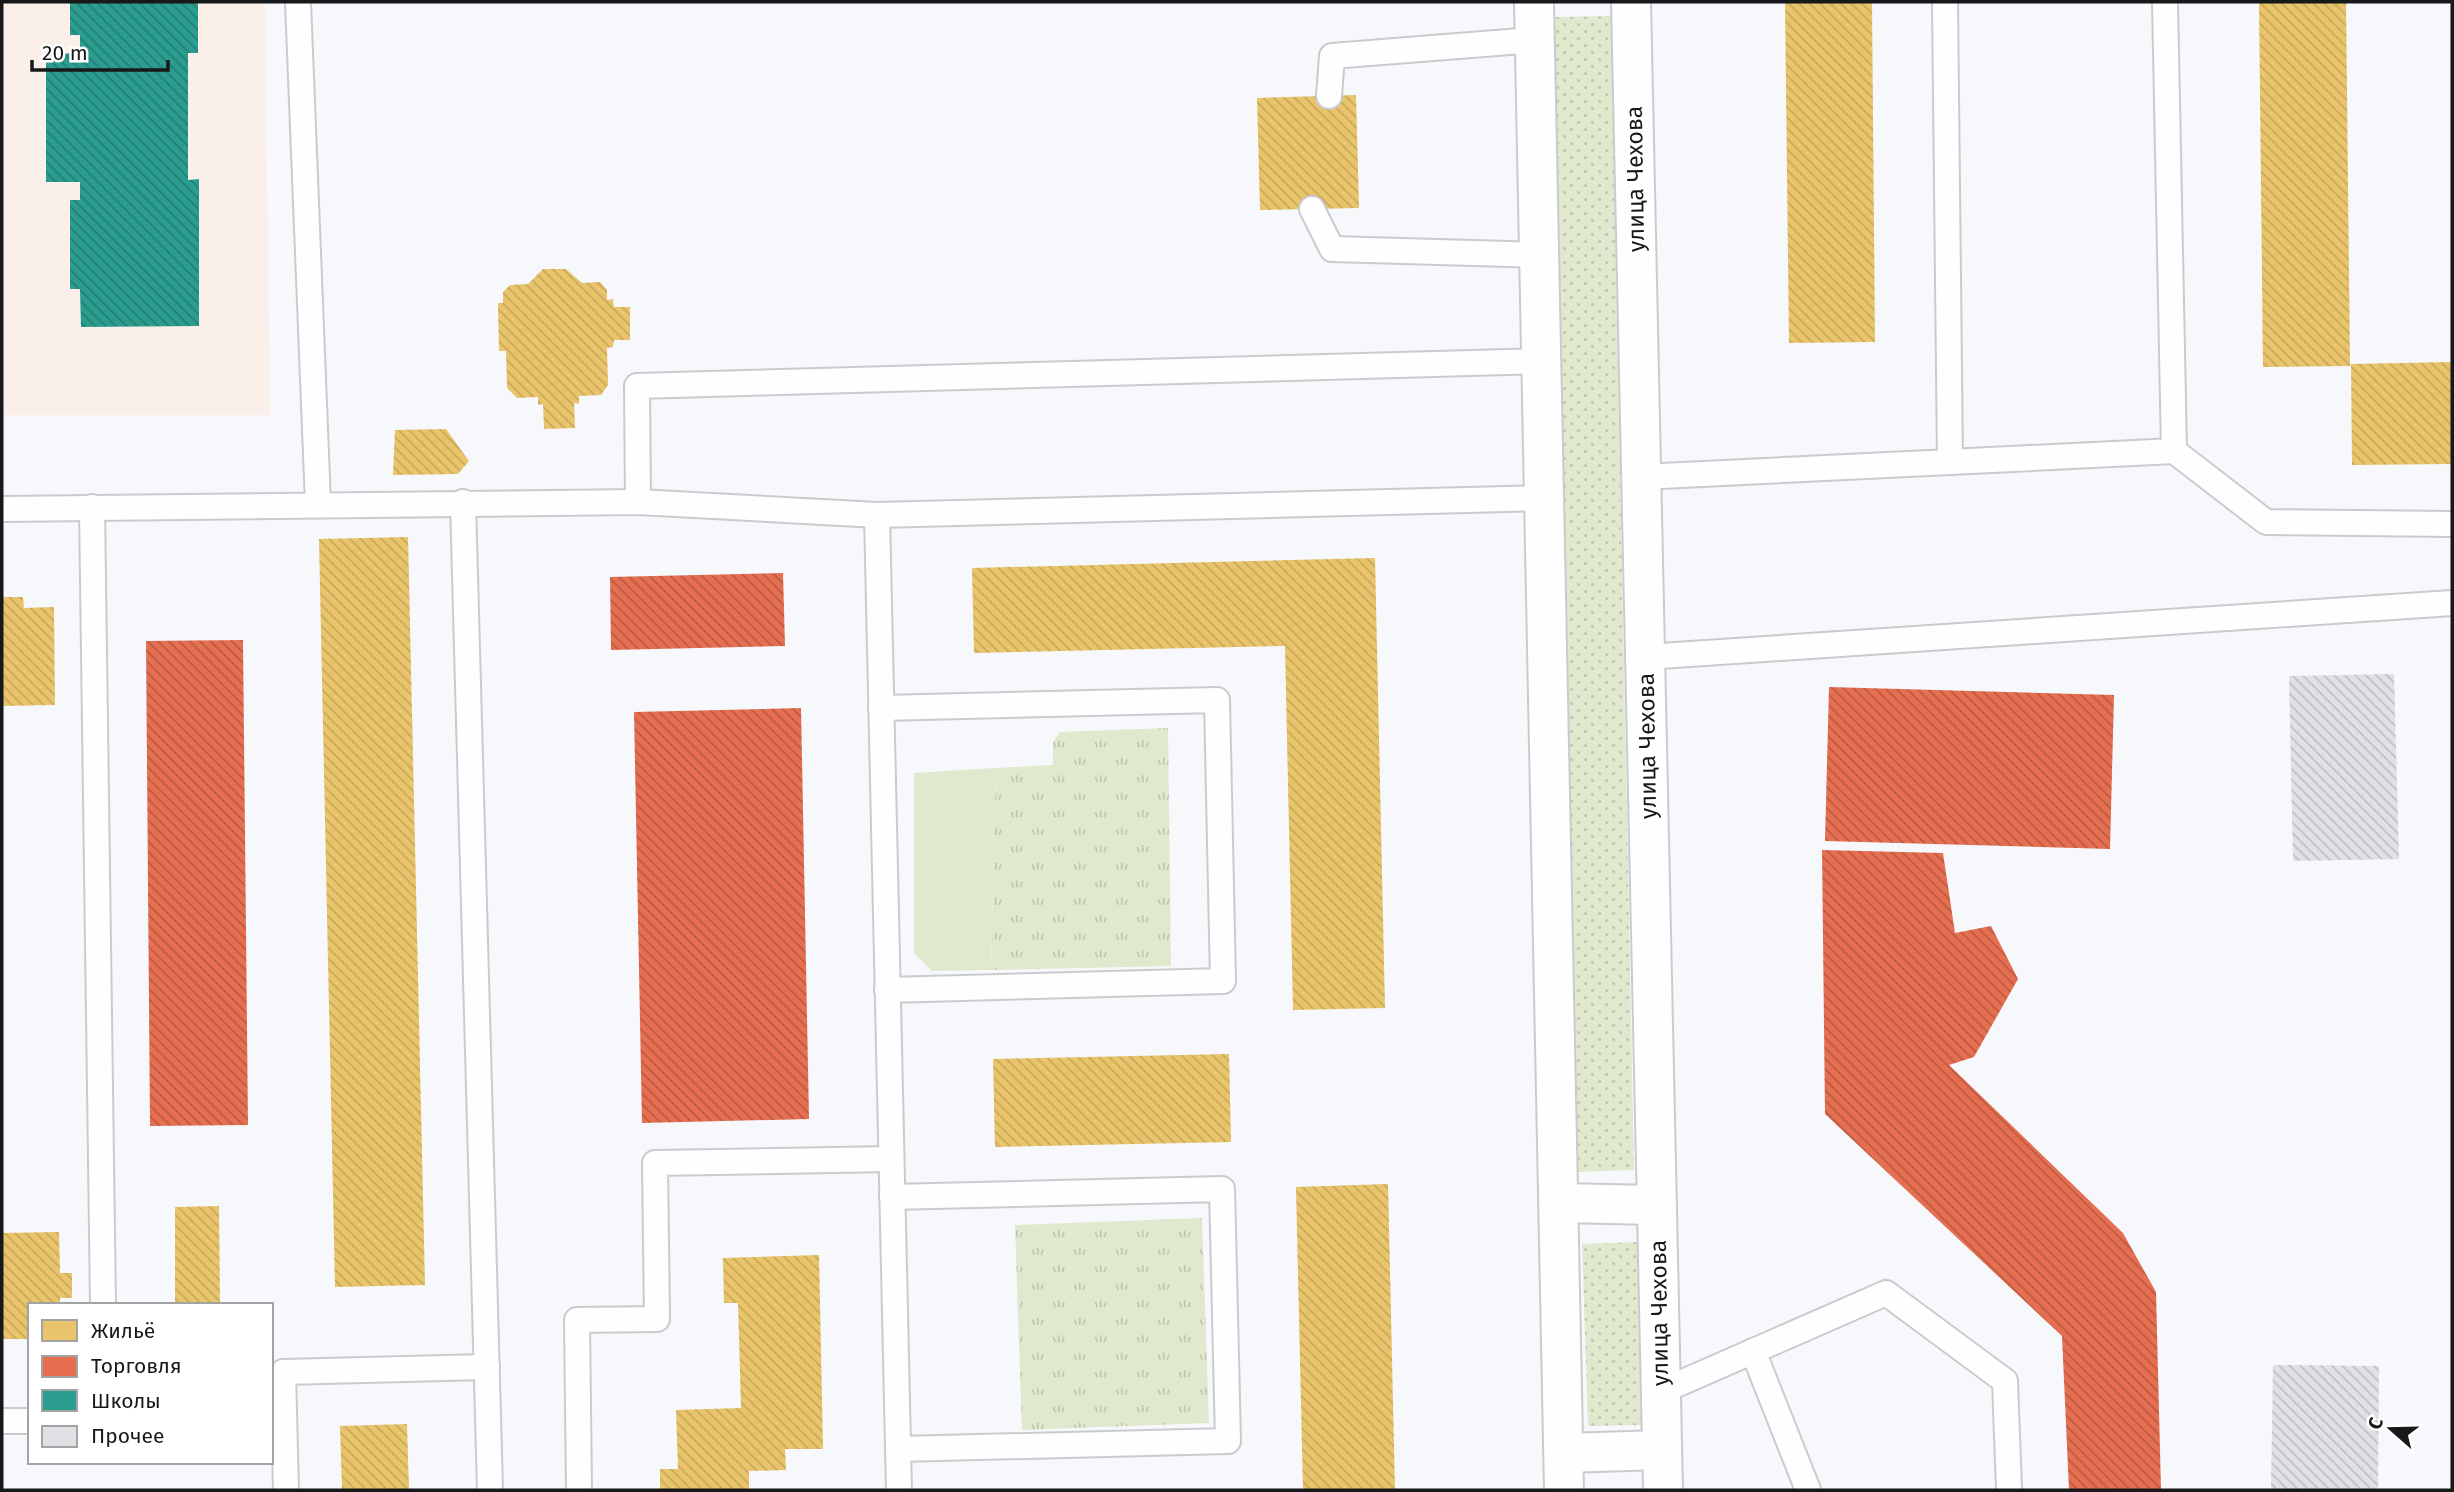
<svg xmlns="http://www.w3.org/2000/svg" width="2454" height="1492" viewBox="0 0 2454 1492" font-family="'Fira Sans',sans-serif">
<defs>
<pattern id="grass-dots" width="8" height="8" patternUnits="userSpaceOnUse" patternTransform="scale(1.75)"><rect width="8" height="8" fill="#e0e9ce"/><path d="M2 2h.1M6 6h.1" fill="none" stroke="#bfc7b0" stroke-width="1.8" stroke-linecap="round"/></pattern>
<pattern id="park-tufts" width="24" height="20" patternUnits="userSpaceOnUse" patternTransform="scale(1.75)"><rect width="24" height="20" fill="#e0e9ce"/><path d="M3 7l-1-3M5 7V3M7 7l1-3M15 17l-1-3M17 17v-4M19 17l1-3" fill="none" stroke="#bfc7b0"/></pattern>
<pattern id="homes-back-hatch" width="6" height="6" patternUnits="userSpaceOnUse" patternTransform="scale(1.75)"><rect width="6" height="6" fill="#e9c46a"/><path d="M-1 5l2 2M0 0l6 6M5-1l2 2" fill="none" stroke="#c7a85b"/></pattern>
<pattern id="shops-back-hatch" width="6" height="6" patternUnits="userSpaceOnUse" patternTransform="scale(1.75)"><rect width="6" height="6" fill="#e76f51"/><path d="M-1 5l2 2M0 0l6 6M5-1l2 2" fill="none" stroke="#ba5a42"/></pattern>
<pattern id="schools-back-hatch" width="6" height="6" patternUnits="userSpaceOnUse" patternTransform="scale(1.75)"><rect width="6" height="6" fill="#2a9d8f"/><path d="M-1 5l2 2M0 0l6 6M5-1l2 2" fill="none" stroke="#237f74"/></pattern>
<pattern id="building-back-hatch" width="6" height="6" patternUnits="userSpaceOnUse" patternTransform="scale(1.75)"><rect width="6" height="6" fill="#e0e1e4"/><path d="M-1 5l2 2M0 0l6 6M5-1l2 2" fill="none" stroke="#bfc0c3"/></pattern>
</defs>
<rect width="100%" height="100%" fill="#f7f8fc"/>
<path fill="#faf0e9" d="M2 2H265L270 415H2Z"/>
<g fill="url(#grass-dots)">
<path d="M1611 16 1634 1170 1577 1172 1554 17Z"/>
<path d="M1639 1242 1645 1425 1588 1426 1582 1244Z"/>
</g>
<g fill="url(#park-tufts)">
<path d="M1168 728 1171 966 991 970 996 768 1053 765V742L1060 732Z"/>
<path d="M1202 1218 1209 1423 1022 1430 1015 1225Z"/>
</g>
<path fill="#e0e9ce" d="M996 768 991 970 932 971 914 953V773Z"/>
<g fill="url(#homes-back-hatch)">
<path d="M1785 2H1872L1875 342 1789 343Z"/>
<path d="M2259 2H2346L2350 366 2263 367Z"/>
<path d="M1356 95 1359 208 1260 210 1257 98Z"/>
<path d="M543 269H566L582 283 600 282 607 290V300L613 299 614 307H630V340H614L613 347 607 348 608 385 601 395 579 396V404L574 403 575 428 544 429 543 404 538 405V397L517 398 507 388 506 351H499L498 303H503V292L510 285 528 284Z"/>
<path d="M2452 362V464L2352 465 2351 364Z"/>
<path d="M446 429 469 461 458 474 393 475 395 430Z"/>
<path d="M408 537 425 1285 335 1287 319 539Z"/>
<path d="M1375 558 1385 1008 1293 1010 1285 646 974 653 972 568Z"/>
<path d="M2 597H23L24 608 54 607 55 705 2 706Z"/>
<path d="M1229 1054 1231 1142 995 1147 993 1059Z"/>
<path d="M1388 1184 1395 1490H1303L1296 1187Z"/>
<path d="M219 1206 220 1305H175V1207Z"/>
<path d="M59 1232 60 1273H72V1298H60V1305H30V1339H2V1233Z"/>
<path d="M819 1255 823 1449H785L786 1470 749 1471V1490H660V1469H678L676 1410 741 1408 738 1303H724L723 1258Z"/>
<path d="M407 1424 409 1490H342L340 1426Z"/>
</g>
<g fill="url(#shops-back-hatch)">
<path d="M783 573 785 646 611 650 610 577Z"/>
<path d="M243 640 248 1125 150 1126 146 641Z"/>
<path d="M1829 687 2114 695 2110 849 1825 841Z"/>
<path d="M801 708 809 1119 642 1123 634 712Z"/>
<path d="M1822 850 1943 853 1955 933 1991 926 2018 979 1974 1057 1949 1065 2123 1233 2156 1292 2161 1490H2069L2062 1336 1825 1114Z"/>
</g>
<path fill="url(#schools-back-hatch)" d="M70 2H198V53H188V180L199 179V326L81 327 80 289H70V200H80V182H46V54L80 53V35H70Z"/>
<g fill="url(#building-back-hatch)">
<path d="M2394 674 2399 859 2293 861 2289 676Z"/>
<path d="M2273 1365 2379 1366 2378 1490H2271Z"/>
</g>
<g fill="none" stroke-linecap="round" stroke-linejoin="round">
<g stroke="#cacbce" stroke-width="28">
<g id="service">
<path d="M298 2 318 504"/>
<path d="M2165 2 2174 451"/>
<path d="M1329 96 1332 56 1534 40"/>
<path d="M1312 209 1332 249 1540 255"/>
<path d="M1950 462 2174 451 2266 522 2452 524"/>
<path d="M1641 477 1950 462 1945 2"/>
<path d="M463 502 490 1490"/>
<path d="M638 502 637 386 1542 361"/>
<path d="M92 507 103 1305"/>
<path d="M2 509 638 502 877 515 1544 498"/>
<path d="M877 515 899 1490"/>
<path d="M1645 657 2452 603"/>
<path d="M881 708 1217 700 1223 981 887 990"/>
<path d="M892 1197 1222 1189 1228 1441 898 1449"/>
<path d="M1753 1351 1808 1490"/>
<path d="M1660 1392 1886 1293 2005 1381 2009 1490"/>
<path d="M2 1421H30"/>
<path d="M286 1490 283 1372 487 1367"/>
<path d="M579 1490 577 1320 657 1319 655 1163 891 1159"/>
</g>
</g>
<g stroke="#cacbce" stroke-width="42">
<g id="tertiary">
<path d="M1534 2 1564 1490"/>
<path d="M1631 2 1663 1490"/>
<path d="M1559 1203 1657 1205"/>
<path d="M1564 1453 1662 1450"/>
</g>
</g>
<use href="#service" stroke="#fefeff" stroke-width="24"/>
<use href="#tertiary" stroke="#fefeff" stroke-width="38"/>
</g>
<g text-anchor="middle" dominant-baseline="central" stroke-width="7" stroke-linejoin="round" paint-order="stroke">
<g font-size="23" fill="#17181a" stroke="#fff">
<text transform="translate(1635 179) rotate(-91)">улица Чехова</text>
<text transform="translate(1647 746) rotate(-91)">улица Чехова</text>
<text transform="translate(1659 1313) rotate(-91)">улица Чехова</text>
</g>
</g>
<rect width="2454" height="1492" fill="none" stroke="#17181a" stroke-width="7"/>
<rect x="28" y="1303" width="245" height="161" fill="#ffffff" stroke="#a2a3a3" stroke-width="2"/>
<rect x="42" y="1320" width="35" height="21" fill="#e9c46a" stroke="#a2a3a3" stroke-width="2"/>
<text x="91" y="1338" font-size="21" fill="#17181a">Жильё</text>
<rect x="42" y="1356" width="35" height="21" fill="#e76f51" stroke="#a2a3a3" stroke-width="2"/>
<text x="91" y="1373" font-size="21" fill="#17181a">Торговля</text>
<rect x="42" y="1390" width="35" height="21" fill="#2a9d8f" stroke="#a2a3a3" stroke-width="2"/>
<text x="91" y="1408" font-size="21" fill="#17181a">Школы</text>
<rect x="42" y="1426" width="35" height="21" fill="#e0e1e4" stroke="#a2a3a3" stroke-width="2"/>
<text x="91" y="1443" font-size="21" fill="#17181a">Прочее</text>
<g transform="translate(2391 1429) rotate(290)" stroke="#ffffff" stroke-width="5" paint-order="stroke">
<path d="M0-5L12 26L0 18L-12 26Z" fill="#17181a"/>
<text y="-10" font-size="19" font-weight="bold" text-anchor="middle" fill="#17181a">С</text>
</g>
<path d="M32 60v10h136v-10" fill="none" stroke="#17181a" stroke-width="3.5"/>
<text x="42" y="60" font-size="21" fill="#17181a" stroke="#ffffff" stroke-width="5" paint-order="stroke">20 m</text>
</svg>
